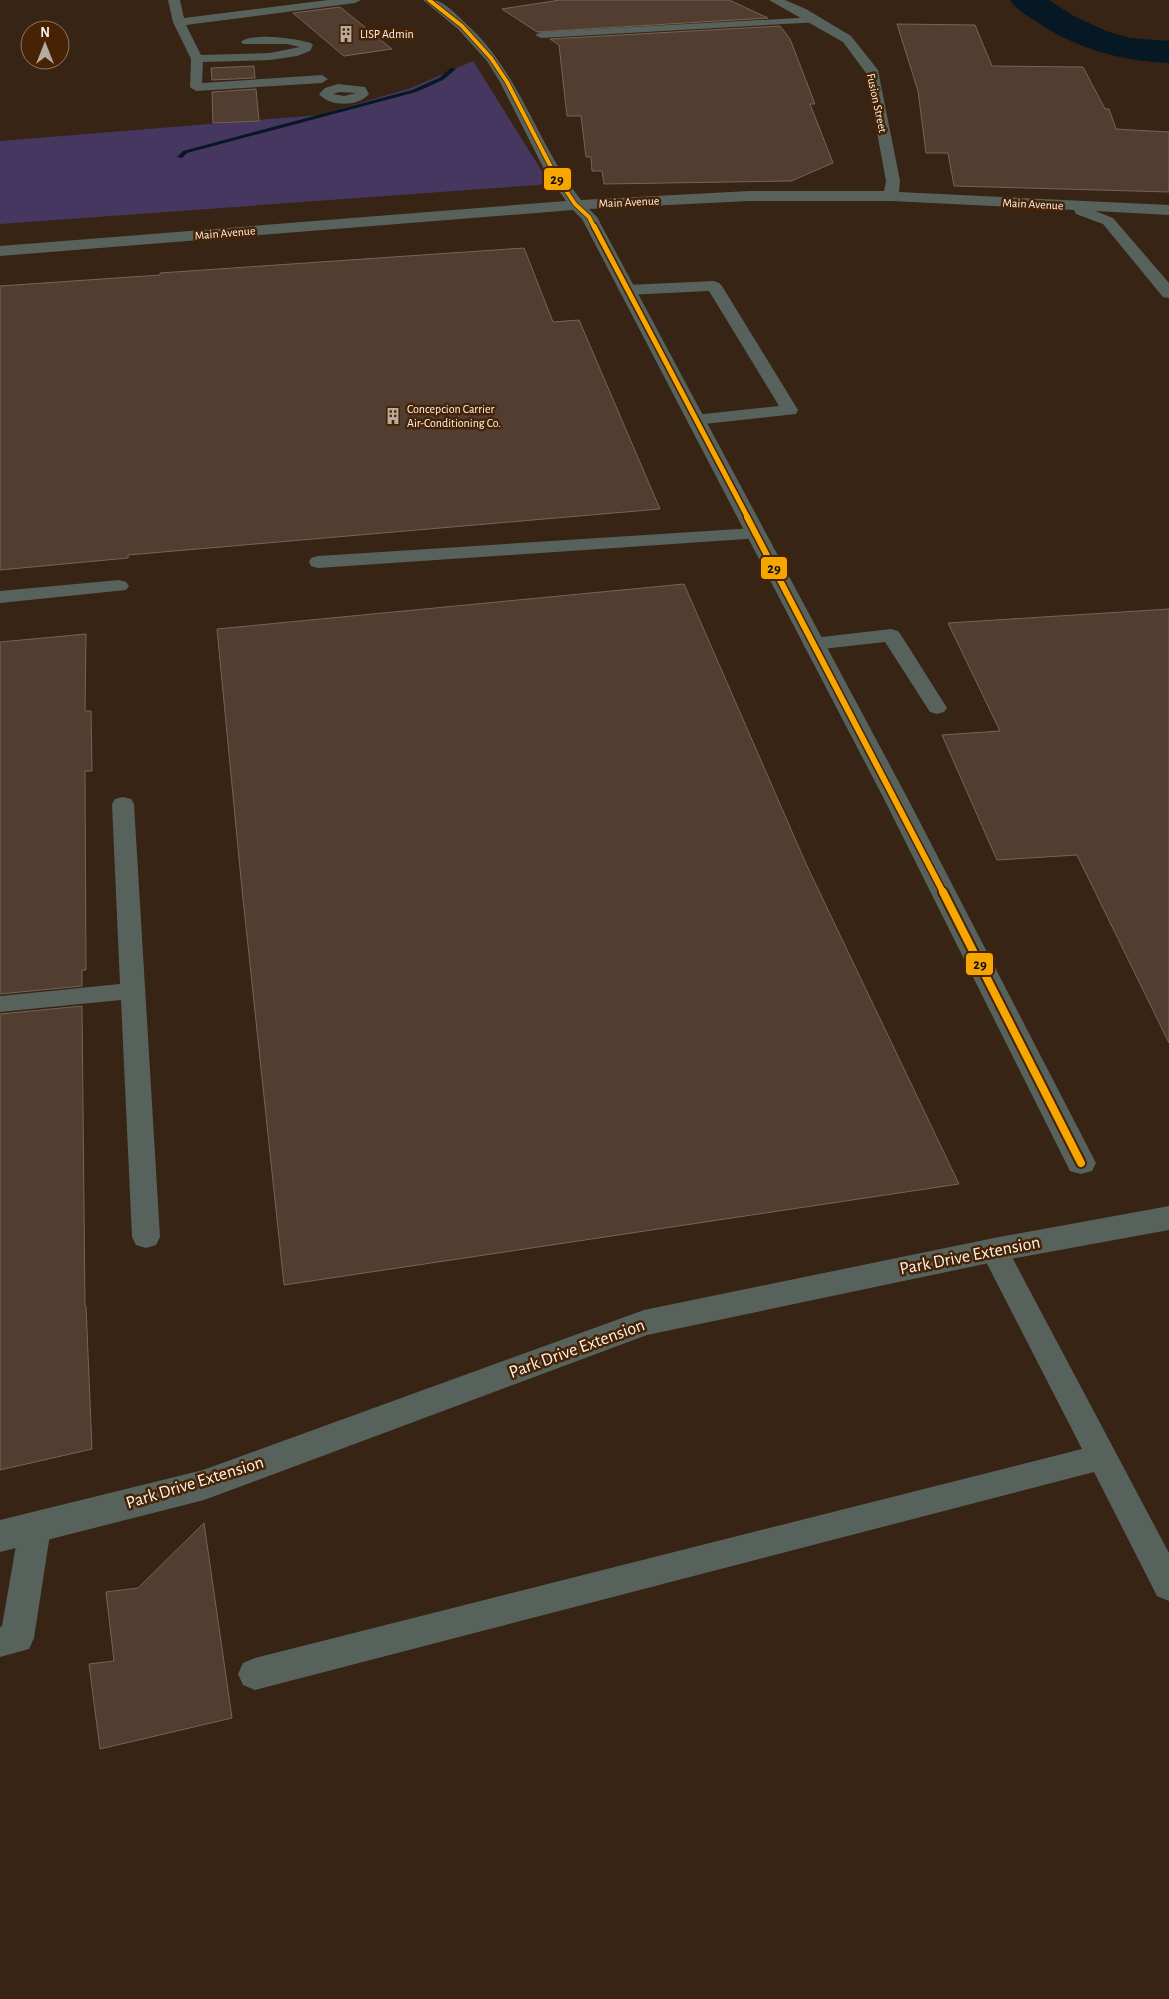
<svg xmlns="http://www.w3.org/2000/svg" width="1169" height="1999" viewBox="0 0 1169 1999" font-family="'Alegreya Sans',sans-serif">
<rect width="100%" height="100%" fill="#372414"/>
<path fill="#463760" d="M473 61 550 184 0 224V141L319 115 411 88Z"/>
<g fill="none" stroke-linecap="round" stroke-linejoin="round">
<path fill="#051824" fill-rule="evenodd" d="M451 68 456 69 443 80 416 92 187 153 182 158 177 157 183 151 412 90 439 78Z"/>
<path fill="#051824" fill-rule="evenodd" d="M1010 0H1049L1072 15 1106 31 1130 38 1169 41V63C1121 61 1077 49 1037 22 1027 16 1017 10 1010 0Z"/>
</g>
<g fill="#513e30" stroke="#776455">
<path d="M560 0H729L768 18 537 32 502 9Z"/>
<path d="M340 7 392 49 344 56 293 13Z"/>
<path d="M897 24 975 25 992 66 1083 67 1105 109H1109L1116 129 1169 132V192L954 186 948 153H926L918 91Z"/>
<path d="M780 26 790 39 815 104H810L833 163 791 181 604 184 602 171H592L591 157H586L581 116H567L559 45 550 39Z"/>
<path d="M254 66 255 78 212 80 211 68Z"/>
<path d="M256 89 259 121 213 123 212 92Z"/>
<path d="M524 248 553 322 579 320 660 509 128 555V558L0 570V286L160 275V273Z"/>
<path d="M684 584 807 866 959 1184 284 1285 242 889 217 629Z"/>
<path d="M1169 609V1043L1077 855 997 860 942 735 1000 731 948 623Z"/>
<path d="M86 634 85 711H91L92 771H85L86 970H82V986L0 994V642Z"/>
<path d="M82 1006 85 1306H86L92 1449 0 1470V1014Z"/>
<path d="M204 1523 232 1718 100 1749 89 1664 114 1661 106 1592 138 1588Z"/>
</g>
<g fill="none" stroke-linecap="round" stroke-linejoin="round">
<g fill="#57625c" fill-rule="evenodd">
<path d="M168 0H180L184 18 328 0H361L355 3 186 25 201 55 270 53 300 47 287 44H243L241 42C251 32 297 39 311 43L313 45 310 51 297 56 270 60 203 62 202 83 322 75 328 79 322 83 196 91 190 87 191 59 173 22Z"/>
<path d="M816 17 822 20 820 22 541 38 535 35 541 32Z"/>
<path d="M338 84 365 87 369 94C358 107 330 107 319 94L325 88ZM339 92 356 93 344 96 333 94Z"/>
<path d="M714 281 719 283 722 286 798 410 796 414 695 425 689 424 687 420 689 416 695 415 779 406 709 291 627 295 622 293 619 290 622 287 627 285Z"/>
<path d="M754 528 761 530 763 534 761 538 318 568 311 566 309 562 311 558 318 556Z"/>
<path d="M119 580 126 582 129 586 126 590 0 603V591Z"/>
<path d="M891 629 898 631 901 635 947 708 944 712 937 714 930 712 885 642 813 650 806 648 803 644 806 640 813 638Z"/>
<path d="M123 797 131 799 134 804 160 1237 156 1245 146 1248 136 1245 132 1237 121 1000 0 1012V996L120 984 112 804 115 799Z"/>
<path d="M994 1239 1004 1242 1169 1553V1601L1157 1596 1094 1472 255 1690 243 1685 238 1674 243 1663 255 1658 1082 1449 980 1250 984 1242Z"/>
<path d="M35 1514 46 1518 51 1528 34 1638 29 1649 0 1657V1627L2 1626 19 1528 24 1518Z"/>
</g>
<g fill="#57625c" fill-rule="evenodd">
<path d="M423 0C428 0 434 0 438 1 447 5 455 13 462 20 520 70 535 142 581 200L749 191H884L886 181 866 73 843 42 769 0H785L806 9 851 36 878 70 900 181 899 192 1169 205V215L1095 211 1113 218 1169 283V298L1163 297 1103 224 1076 214 1074 210 891 201H749L589 209 597 217 908 799 1096 1163 1092 1171 1081 1174 1070 1171 884 799 582 219 573 210 0 256V246L566 201 545 171 500 82 487 61 458 29Z"/>
<path d="M1169 1206V1230L994 1262 647 1335 204 1500 0 1552V1520L203 1470 644 1310 994 1238Z"/>
</g>
<g stroke="#462305" stroke-width="5.5">
<path id="bus-1-far3" d="M429 0 462 26 491 58 507 82 553 171 575 204 589 217 594 227"/>
</g>
<g stroke="#462305" stroke-width="8">
<path id="bus-1-far2" d="M594 226 748 518"/>
</g>
<g stroke="#462305" stroke-width="9">
<path id="bus-1-far1" d="M747 517 944 894"/>
</g>
<g stroke="#462305" stroke-width="12">
<path id="bus-1" d="M943 892 1081 1163"/>
</g>
<use href="#bus-1-far3" stroke="#f7a600" stroke-width="4"/>
<use href="#bus-1-far2" stroke="#f7a600" stroke-width="5"/>
<use href="#bus-1-far1" stroke="#f7a600" stroke-width="6"/>
<use href="#bus-1" stroke="#f7a600" stroke-width="8"/>
</g>
<defs>
<g id="building-bare" transform="scale(1.35)"><path d="M-4-6H4V6H1V3H-1V6H-4ZM-2.5-4.3h1.7v1.8h-1.7ZM.8-4.3h1.7v1.8H.8ZM-2.5-1h1.7V.8h-1.7ZM.8-1h1.7V.8H.8Z" fill="#b8aa9f" stroke="#462305" stroke-width="2.5" paint-order="stroke"/></g>
</defs>
<g fill-rule="evenodd">
<use href="#building-bare" x="346" y="34"/>
<use href="#building-bare" x="393" y="416"/>
</g>
<g text-anchor="middle" dominant-baseline="central" stroke-width="5" stroke-linejoin="round" paint-order="stroke">
<g font-size="12" fill="#fef2ea" stroke="#462305" text-anchor="start">
<text x="360" y="34">LISP Admin</text>
<text x="407" y="409">Concepcion Carrier<tspan x="407" dy="14">Air-Conditioning Co.</tspan></text>
</g>
<g font-size="12" fill="#fef2ea" stroke="#462305">
<text transform="translate(877 103) rotate(78)">Fusion Street</text>
<text transform="translate(629 202) rotate(-3)">Main Avenue</text>
<text transform="translate(1033 204) rotate(3)">Main Avenue</text>
<text transform="translate(225 233) rotate(-5)">Main Avenue</text>
</g>
<g font-size="18" fill="#fef2ea" stroke="#462305">
<text transform="translate(970 1256) rotate(-11)">Park Drive Extension</text>
<text transform="translate(577 1349) rotate(-20)">Park Drive Extension</text>
<text transform="translate(195 1483) rotate(-17)">Park Drive Extension</text>
</g>
</g>
<g stroke="#462305" stroke-width="2">
<rect x="543" y="167" width="29" height="24" rx="5" fill="#f7a600"/>
<rect x="760" y="556" width="28" height="24" rx="5" fill="#f7a600"/>
<rect x="965" y="952" width="29" height="24" rx="5" fill="#f7a600"/>
</g>
<g font-size="14" text-anchor="middle" font-weight="bold" fill="#111">
<text x="557" y="184">29</text>
<text x="774" y="573">29</text>
<text x="980" y="969">29</text>
</g>
<g transform="translate(45 45)"><circle r="24" fill="#462305" stroke="#907661"/>
<path d="M0-4L9 19L0 12L-9 19Z" fill="#b8aa9f"/>
<text y="-8" font-size="14" font-weight="bold" text-anchor="middle" fill="#fef2ea">N</text>
</g>
</svg>
